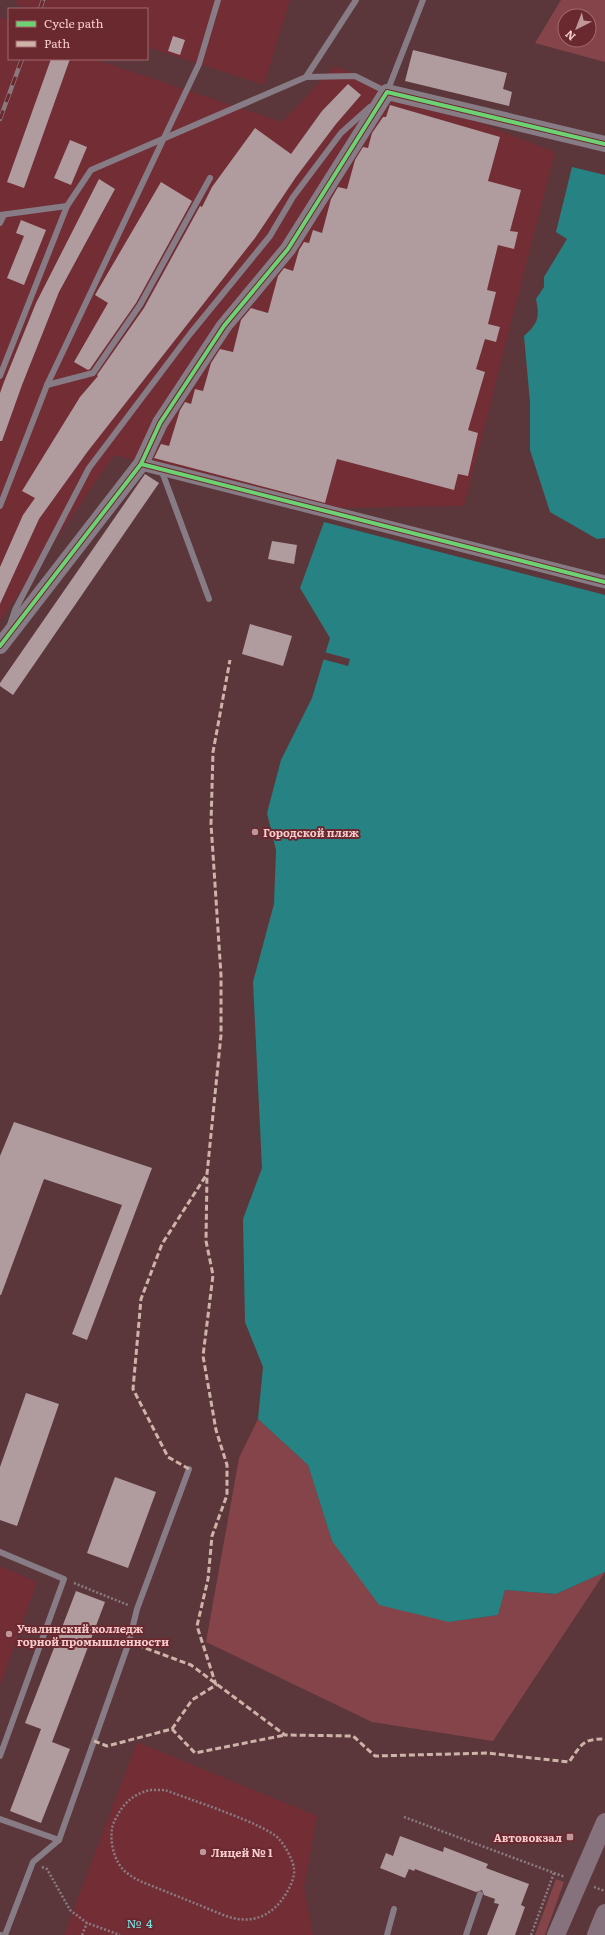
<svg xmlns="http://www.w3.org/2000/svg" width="605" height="1935" viewBox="0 0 605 1935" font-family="Literata,serif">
<rect width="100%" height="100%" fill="#5b373b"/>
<g fill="#722d35">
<path d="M17 0H290L264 85 147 47V9H31L15 4Z"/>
<path d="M0 17 9 22V59H94L282 122 335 66 555 152 464 506 326 508 114 455 0 621Z"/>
<path d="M0 1566 37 1582 0 1686Z"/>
<path d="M137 1742 317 1816 304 1888 313 1935H64Z"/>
</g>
<g fill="#854449" fill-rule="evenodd">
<path d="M561 0H605V62L535 43ZM565 16H589V40H565Z"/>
<path d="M258 1419 308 1465 332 1541 449 1622 498 1615 505 1590 556 1594 605 1572 493 1741 372 1722 206 1642 239 1458Z"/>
<path d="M556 1879 564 1882 545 1935H535Z"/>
</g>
<g fill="#268283">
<path d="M572 167 605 175V538L597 539 550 512 530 450V402L524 336C538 324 540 317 536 299L544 287V277L567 239 556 232Z"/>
<path d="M324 522 605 595V1572L556 1594 505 1590 498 1615 449 1622 379 1605 332 1541 308 1465 258 1419 263 1367 245 1322 243 1219 262 1168 253 982 274 904 276 850 267 813 281 760 312 698 330 638 300 588Z"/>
</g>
<path fill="#5b373b" d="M324 652 350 659 348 666 322 659Z"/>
<g fill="#b09c9f">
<path d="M173 36 185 40 180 55 168 51Z"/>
<path d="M413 50 507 73 503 89 512 92 509 106 405 81Z"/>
<path d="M51 59H70L24 188 7 182Z"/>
<path d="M348 84 361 95 336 124 296 177 255 238 88 451 39 519 0 604V567L23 515 35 498 22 491 80 397 98 376 97 375 144 308 200 206 202 207 212 187 255 128 291 154 322 111Z"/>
<path d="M390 105 500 137 488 181 521 190 510 231 518 232 514 249 498 245 487 290 496 292 488 324 500 327 496 342 485 339 476 369 485 372 468 430 478 433 468 476 458 474 454 490 337 459 325 503 154 458 161 444 169 446 180 410 185 402 191 404 195 389 203 391 211 363 220 349 233 352 241 320 251 308 268 313 278 276 284 268 293 271 299 250 304 242 309 243 313 230 322 233 331 199 338 187 347 189 355 160 363 147 368 148 372 133 383 117H386Z"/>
<path d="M70 140 87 147 71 185 54 178Z"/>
<path d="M99 179 115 189 59 292 22 385 2 441H0V393L4 382 36 303Z"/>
<path d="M161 182 192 201 136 303 90 369 88 370 74 362 108 303 95 295Z"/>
<path d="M21 220 46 230 24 285 7 278 24 236 16 233Z"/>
<path d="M145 474 159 483 13 695 0 686V683Z"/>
<path d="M272 541 297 545 294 564 268 559Z"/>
<path d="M250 624 292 636 283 666 242 654Z"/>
<path d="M14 1122 152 1168 87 1340 72 1334 122 1205 44 1179 1 1295H0V1156Z"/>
<path d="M26 1393 59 1404 17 1526 0 1520V1467Z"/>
<path d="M115 1477 156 1492 128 1568 87 1553Z"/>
<path d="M76 1591 105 1602 52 1742 70 1749 41 1823 10 1811 41 1729 25 1723Z"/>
<path d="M400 1836 443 1852 444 1847 488 1864 486 1868 529 1884 521 1905 525 1907 515 1935H487L499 1904 494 1903 495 1899 484 1895 482 1890 476 1892 415 1869 414 1871 409 1869 405 1878 380 1868 386 1853 393 1856Z"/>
</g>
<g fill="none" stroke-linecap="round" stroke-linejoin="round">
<g stroke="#8b7b82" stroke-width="2.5" stroke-dasharray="2 2" stroke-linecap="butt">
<path d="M74 1583 128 1605"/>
<path d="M150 1790H165C188 1799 266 1824 279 1839 285 1846 293 1859 294 1869 295 1876 291 1885 287 1892 272 1918 249 1926 221 1914 201 1906 182 1898 162 1890 150 1885 137 1881 127 1873 113 1863 107 1834 115 1820 123 1804 131 1795 150 1790Z"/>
<path d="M404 1817 565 1877"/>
<path d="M42 1867 47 1869 70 1910 87 1923 120 1935"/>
<path d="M594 1887 605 1891"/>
<path d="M82 1935 87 1923"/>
<path d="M531 1935 554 1873"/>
</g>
<g stroke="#877c85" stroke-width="6">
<path d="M306 77 356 0"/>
<path d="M0 215 67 206 91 170 306 77 355 76 387 92 423 0"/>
<path d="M0 223 4 215"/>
<path d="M0 376 67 206"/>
<path d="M47 385 93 373 140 305 210 178"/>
<path d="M161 469 209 599"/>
<path d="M0 506 47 385 199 64 218 0"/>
<path d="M10 625 15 610 89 468 190 334 270 236 293 197 341 133 370 107"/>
<path d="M0 1552 64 1579 0 1756"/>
<path d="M0 1819 59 1840"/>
<path d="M0 1935H1"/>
<path d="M5 1935 33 1862 59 1840 129 1642 137 1609 189 1469"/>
<path d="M387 1935 394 1909"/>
<path d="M466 1935 480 1894"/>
</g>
<path stroke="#877c85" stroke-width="13" d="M141 464 605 582"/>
<path stroke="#877c85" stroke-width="16" d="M0 646 141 464 160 423 224 326 288 249 387 92 605 144"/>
<g stroke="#86727c" stroke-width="18">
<path d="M556 1935 605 1822"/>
<path d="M596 1935 605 1913"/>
</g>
<g stroke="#8b787c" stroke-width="4.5">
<g id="rail">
<path d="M40 9 43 0"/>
<path d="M0 119 22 59"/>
</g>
</g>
<use href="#rail" stroke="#6a282f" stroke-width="3" stroke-dasharray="9" stroke-linecap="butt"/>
<g stroke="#ceb3a9" stroke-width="3" stroke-dasharray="6 3" stroke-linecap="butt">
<path d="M189 1469 168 1457 133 1389 141 1299 162 1244 207 1174"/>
<path d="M129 1642 191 1665 285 1735 353 1736 375 1756 487 1753 569 1762C582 1744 582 1739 605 1739"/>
<path d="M172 1729 192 1700 216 1685 197 1626 208 1579 212 1536 227 1495V1465L216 1430 203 1356 213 1275 206 1241 207 1174 221 1035V975L211 824 213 752 230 660"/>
<path d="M94 1741 107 1746 172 1729 195 1753 285 1735"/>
</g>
<g stroke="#6a282f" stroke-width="6">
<g id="cycleway">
<path d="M141 464 605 582"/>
<path d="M0 646 141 464 160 423 224 326 288 249 387 92 605 144"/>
</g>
</g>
<use href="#cycleway" stroke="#6cd273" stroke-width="4"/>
</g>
<g fill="#bf9799" stroke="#6a282f" stroke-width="1.5">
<circle cx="255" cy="832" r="4"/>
<circle cx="9" cy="1634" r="4"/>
<rect x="566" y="1833" width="8" height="8" rx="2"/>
<circle cx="203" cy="1852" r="4"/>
</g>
<g text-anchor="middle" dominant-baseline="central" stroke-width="4" stroke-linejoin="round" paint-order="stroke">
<g font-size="11" font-weight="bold" fill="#f5cbcc" stroke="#6a282f" text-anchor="start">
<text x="263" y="832">Городской пляж</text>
<text x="17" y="1628">Учалинский колледж<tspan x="17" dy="13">горной промышленности</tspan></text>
<text x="562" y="1837" text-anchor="end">Автовокзал</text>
<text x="211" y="1852">Лицей № 1</text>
</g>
<g font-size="12" letter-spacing="1" fill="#78e5e6" stroke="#6a282f">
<text x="140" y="1923">№ 4</text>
</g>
</g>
<rect x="8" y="8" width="140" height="52" fill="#6a282f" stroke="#a2696e"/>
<rect x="16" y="21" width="20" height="6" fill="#6cd273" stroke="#a2696e"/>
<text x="44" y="28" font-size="12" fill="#f5cbcc">Cycle path</text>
<rect x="16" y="41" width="20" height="6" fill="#ceb3a9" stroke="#a2696e"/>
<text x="44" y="48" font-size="12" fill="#f5cbcc">Path</text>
<g transform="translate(577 28) rotate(222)"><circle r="19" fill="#6a282f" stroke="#a2696e"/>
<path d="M0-3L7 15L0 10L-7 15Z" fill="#bf9799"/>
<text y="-6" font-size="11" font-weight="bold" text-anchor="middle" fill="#f5cbcc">N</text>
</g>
</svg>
